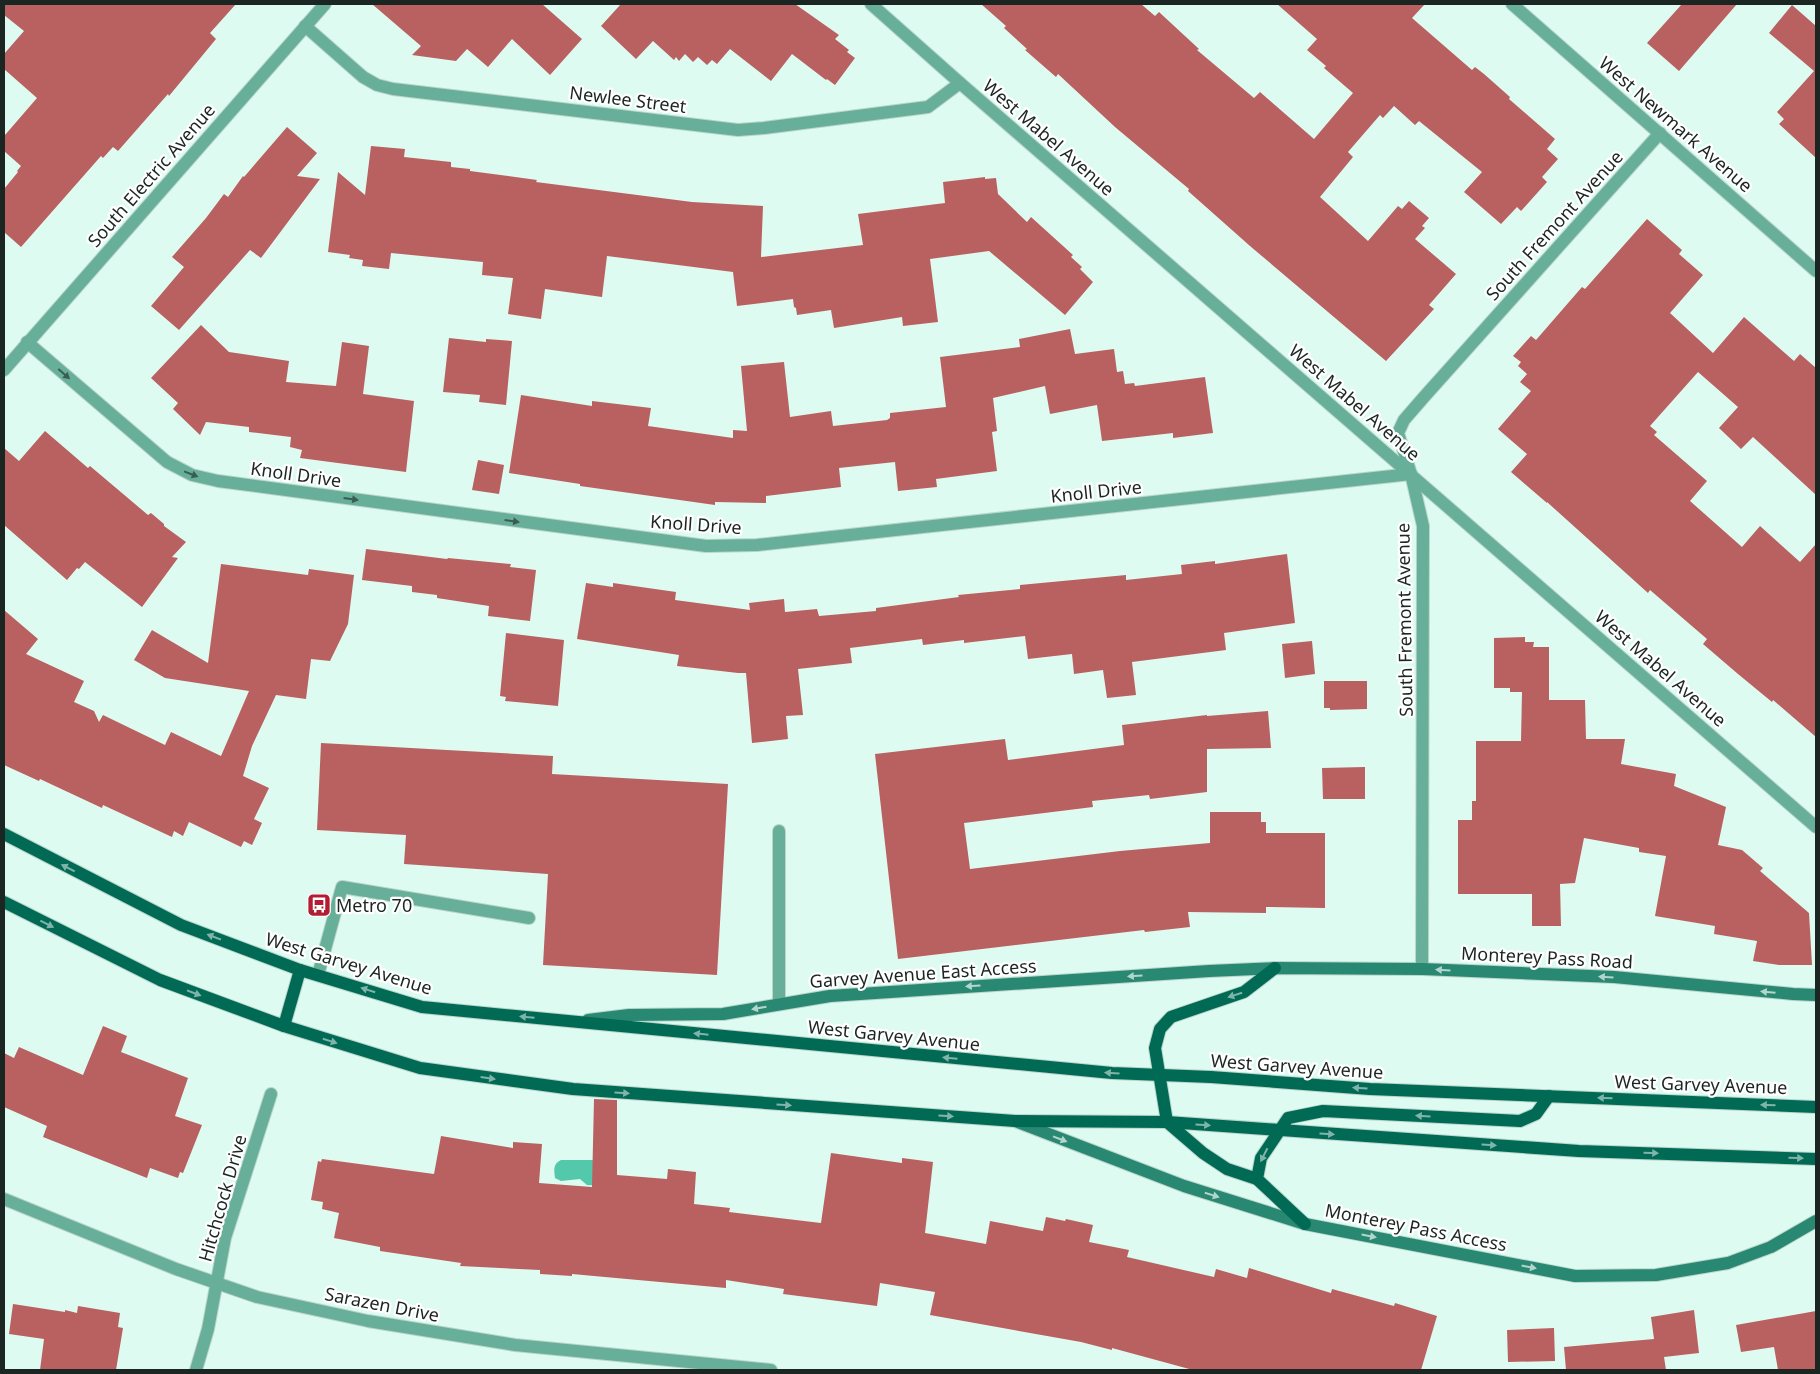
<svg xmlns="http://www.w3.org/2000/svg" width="1820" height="1374" viewBox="0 0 1820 1374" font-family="'Noto Sans',sans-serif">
<rect width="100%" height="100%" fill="#defbf1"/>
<path fill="#53c8aa" d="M561 1160H598L603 1186 587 1185 580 1179 561 1181 555 1178C554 1169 553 1164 561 1160Z"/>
<g fill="#b96061">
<path d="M4 4H236L210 33 216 39 169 96 168 94 118 151 113 147 103 158 101 156 21 247 4 232V189L18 172 17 171 21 166 4 151V140L5 135 37 98 4 69V54L24 31 4 15Z"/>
<path d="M372 4H542L582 39 550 75 512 39 488 67 467 49 456 61 412 55 421 46Z"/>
<path d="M621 4H795L839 35 835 39 849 50 847 52 855 58 835 85 827 79 826 80 792 54 771 81 730 49 717 64 712 60 707 65 698 57 693 62 685 54 679 61 676 57 674 60 653 41 636 59 601 26Z"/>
<path d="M981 4H1141L1155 16 1159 12 1199 49 1197 50 1254 98 1260 92 1314 139 1353 93 1324 68 1326 66 1307 50 1317 39 1277 4H1425L1412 18 1472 70 1475 67 1484 74 1510 97 1509 99 1555 139 1547 149 1558 159 1542 177 1547 182 1521 211 1517 207 1501 224 1464 192 1482 172 1419 121 1415 125 1394 106 1383 118 1380 115 1348 152 1353 157 1320 197 1368 241 1398 206 1402 209 1409 201 1429 218 1422 226 1425 228 1415 239 1456 274 1429 305 1434 309 1386 361 1250 246 1188 191 1189 189 1115 127 1058 74 1056 77 1025 50 1027 49 1004 28 1006 26Z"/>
<path d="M1682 4H1737L1679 71 1647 43Z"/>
<path d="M1792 5 1816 26V158L1779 124 1784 119 1777 112 1814 71 1769 33Z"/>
<path d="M287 127 317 153 297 176 320 179 261 258 250 250 179 330 151 306 184 267 172 257 206 218 224 194 228 197 243 176 244 177Z"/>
<path d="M371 146 405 149 404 157 451 162V167L470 169V171L537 180 536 182 692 202 763 206 761 257 863 245 858 214 945 203 943 182 985 177V179L996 178 998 194 1027 222 1031 217 1073 255 1071 257 1082 267 1080 269 1093 282 1065 315 989 251 930 259 938 322 903 326 902 317 834 328 831 310 797 315 796 308 794 307 793 299 737 306 733 272 607 256 602 297 545 289 541 319 508 314 513 278 482 275 483 262 391 253 389 269 362 266 363 260 349 258 350 255 328 252 338 172 365 195Z"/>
<path d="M1647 219 1682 250 1679 254 1703 275 1670 313 1713 353 1744 317 1794 361 1800 354 1816 368V495L1753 437 1741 449 1719 428 1738 407 1698 372 1650 426 1657 432 1654 435 1707 481 1690 501 1742 547 1760 526 1800 562 1816 544V737L1773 700 1772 702 1738 674 1703 644 1707 639 1650 590 1648 593 1547 502V503L1511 472 1527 454 1498 429 1531 391 1520 382 1527 374 1518 366 1521 362 1513 356 1531 336 1536 340 1582 287 1585 289Z"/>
<path d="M201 325 229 352 289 361 286 382 336 386 342 342 369 346 363 394 414 401 406 472 300 458 302 450 290 447 291 437 249 432V427L206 422 200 435 173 409 178 403 151 378Z"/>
<path d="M1070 329 1075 354 1114 349 1117 372 1123 371 1125 384 1134 383 1135 386 1205 377 1213 433 1173 438V433L1102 441 1097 405 1050 414 1045 386 993 398 997 431 992 432 997 471 936 479 937 487 898 491 895 462 839 468 841 487 766 496V503L715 502V505L580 486V484L509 473 521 395 592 406V401L651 408 648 426 733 438V430L747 431 741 366 784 362 790 417 831 411 833 426 887 420 890 418V413L946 407 940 357 1020 347 1019 339Z"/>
<path d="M449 338 486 342V339L512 341 506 405 479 402 480 395 443 392Z"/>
<path d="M45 431 88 468 90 466 148 515 151 513 164 524V526L186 542 172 557 178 558 142 607 85 562 79 569 77 568 67 580 4 525V448L19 461Z"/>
<path d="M478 460 504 465 499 494 472 490Z"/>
<path d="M366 549 447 559 448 558 511 564 510 567 536 570 530 621 488 616 489 606 437 598V595L412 592V586L362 580Z"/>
<path d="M1287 554 1295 623 1224 633 1226 650 1132 662 1136 695 1107 698 1103 670 1074 674 1072 654 1028 659 1025 636 964 643V640L923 645 922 639 850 648 852 663 798 669 803 715 786 716 788 739 752 743 746 673H738L677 666 679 655 577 639 586 583 613 587V583L676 592 675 600 750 610 749 603 784 599 785 612 817 609 819 616 876 611V608L959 597 958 595 1020 589V585L1126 575V580L1182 574 1181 565 1215 561V564Z"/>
<path d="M221 564 308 575 309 569 354 575 348 624 330 661 311 659 306 699 276 695 252 746 243 776 269 788 254 819 262 823 252 845 244 841 241 847 189 822 183 836 174 831 172 837 103 805 102 808 40 779 39 781 4 765V610L38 639 26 654 84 681 74 702 94 711 99 722 103 715 165 745 171 732 221 756 249 691 165 678 134 660 152 630 208 663Z"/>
<path d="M506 633 564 640 558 706 505 701 506 697 500 696Z"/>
<path d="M1525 637V642H1534L1533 647H1549V700H1585L1586 739H1625L1621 764 1676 774 1674 786 1726 807 1718 845 1742 850 1763 868 1760 871 1809 913 1812 965H1779L1753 961 1757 941 1714 934 1715 926 1655 916 1666 856 1639 852V848L1584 838 1575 883 1560 884 1561 926H1532V894H1458V820H1472V801H1476V741H1521L1522 692H1510V688H1494V638Z"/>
<path d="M1312 641 1315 674 1285 678 1282 644Z"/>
<path d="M1324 681H1367V709L1330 710V708H1324Z"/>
<path d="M1268 711 1271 748 1207 749V792L1150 799 1149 795 1092 801 1093 807 964 823 970 869 1120 851 1210 843V812H1261V822H1266V833H1325V908L1266 907V913L1188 912 1190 927 1145 932 1144 930 898 959 875 754 1005 739 1008 760 1124 745 1122 725 1207 715V716Z"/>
<path d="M321 743 553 756 552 774 728 784 717 975 543 965 548 874 404 864 406 835 317 830Z"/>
<path d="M1365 767V799H1323L1322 768Z"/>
<path d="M103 1026 127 1036 121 1052 188 1078 175 1116 202 1125 183 1173 180 1172 178 1178 150 1168 147 1178 43 1137 47 1126 4 1107V1053L14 1058 19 1047 83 1075Z"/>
<path d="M594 1099 617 1100V1175L667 1179 668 1169 696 1172 694 1204 730 1208 729 1212 821 1223 831 1153 902 1163V1158L933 1162 925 1233 986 1244 990 1221 1043 1231 1046 1217 1065 1221 1066 1219 1093 1225 1089 1242 1129 1250 1127 1257 1214 1277 1216 1269 1247 1278 1249 1268 1331 1293 1332 1289 1394 1306 1395 1303 1437 1316 1421 1370H1193L1112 1348V1350L1081 1342 930 1315 935 1292 880 1283 877 1306 783 1294 784 1289 726 1280V1288L572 1274V1276L540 1274V1270L460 1266 461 1263 380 1251V1247L334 1238 339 1213 322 1209 323 1202 311 1200 318 1161 321 1162 322 1159 434 1174 441 1136 513 1148V1142L542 1144 539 1183 592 1187Z"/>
<path d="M13 1304 65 1312V1310L77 1313 78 1306 120 1313 118 1327 123 1328 116 1370H40L44 1339 9 1334Z"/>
<path d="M1694 1310 1699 1353 1664 1357 1666 1370H1566L1564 1347 1654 1339 1651 1317Z"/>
<path d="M1816 1311V1370H1778L1774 1347 1741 1352 1736 1325Z"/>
<path d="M1554 1328 1555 1361 1508 1362 1507 1330Z"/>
</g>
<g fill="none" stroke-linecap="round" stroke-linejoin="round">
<g stroke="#bbd5cc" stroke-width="14">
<g id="lane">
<path d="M318 975 342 887 529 918"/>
<path d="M779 1004V831"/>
</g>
</g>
<g stroke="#bbd5cc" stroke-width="14">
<g id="street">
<path d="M871 4 960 83 1816 827"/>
<path d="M1512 4 1816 271"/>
<path d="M305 26 363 77 377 85 393 89 738 130 764 128 928 107 960 83"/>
<path d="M27 342 167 462 192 475 218 481 706 546 757 545 1411 474"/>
<path d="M4 370 325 4"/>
<path d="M1422 969 1423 526 1411 474 1398 433 1404 420 1424 397 1660 133"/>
<path d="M4 1199 176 1269 257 1297 368 1321 515 1345 771 1370"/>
<path d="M196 1370 208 1329 225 1238 271 1094"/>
</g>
</g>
<g stroke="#bbd5cc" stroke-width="14">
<g id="secondary">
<path d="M588 1020 629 1015 723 1014 830 996 1209 971 1275 968 1422 969 1614 977 1793 994 1816 995"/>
<path d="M1015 1121 1184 1186 1305 1224 1575 1276 1656 1275 1728 1263 1771 1247 1816 1221"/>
</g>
</g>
<g stroke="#bbd5cc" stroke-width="14">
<g id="primary">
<path d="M4 834 181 925 300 970 422 1007 1112 1073 1211 1077 1370 1089 1816 1107"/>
<path d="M4 902 160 980 284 1026 420 1068 573 1089 1015 1121 1167 1122 1579 1151 1816 1159"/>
<path d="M284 1026 300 970"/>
<path d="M1257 1179 1227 1169 1203 1153 1167 1122 1155 1048 1160 1029 1171 1017 1244 992 1275 968"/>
<path d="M1305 1224 1257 1179 1261 1158 1288 1118 1323 1111 1520 1121 1536 1114 1549 1096"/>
</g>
</g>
<use href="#lane" stroke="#68af9a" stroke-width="12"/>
<use href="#street" stroke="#68af9a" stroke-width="12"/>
<use href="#secondary" stroke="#288871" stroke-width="12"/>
<use href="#primary" stroke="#006a55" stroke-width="12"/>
</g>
<defs><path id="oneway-solid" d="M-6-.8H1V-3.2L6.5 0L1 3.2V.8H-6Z" transform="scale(1.25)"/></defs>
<g fill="#3a5d52">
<use href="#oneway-solid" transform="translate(64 374) rotate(41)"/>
<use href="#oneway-solid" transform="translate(191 474) rotate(21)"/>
<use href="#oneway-solid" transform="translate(351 499) rotate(8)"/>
<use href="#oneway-solid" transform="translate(512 521) rotate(8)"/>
</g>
<g fill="#80b4aa">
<use href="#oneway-solid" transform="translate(68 868) rotate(-153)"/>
<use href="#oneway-solid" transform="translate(47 924) rotate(27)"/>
<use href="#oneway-solid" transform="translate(214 937) rotate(-159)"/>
<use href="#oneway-solid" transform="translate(368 990) rotate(-163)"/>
<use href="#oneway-solid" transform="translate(194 993) rotate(21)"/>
<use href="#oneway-solid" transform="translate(1235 995) rotate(162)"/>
<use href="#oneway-solid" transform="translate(527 1017) rotate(-175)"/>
<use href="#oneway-solid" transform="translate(701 1034) rotate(-174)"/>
<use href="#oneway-solid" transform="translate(330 1041) rotate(17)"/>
<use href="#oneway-solid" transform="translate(950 1058) rotate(-175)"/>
<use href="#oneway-solid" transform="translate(1112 1073) rotate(-176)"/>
<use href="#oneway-solid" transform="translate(488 1078) rotate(8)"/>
<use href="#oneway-solid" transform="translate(1360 1088) rotate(-176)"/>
<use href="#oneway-solid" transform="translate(622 1093) rotate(4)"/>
<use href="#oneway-solid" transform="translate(1605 1098) rotate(-178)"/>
<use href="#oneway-solid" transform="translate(784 1105) rotate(4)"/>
<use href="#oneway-solid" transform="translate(1768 1105) rotate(-178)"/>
<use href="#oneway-solid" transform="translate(946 1116) rotate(4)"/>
<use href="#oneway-solid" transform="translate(1423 1116) rotate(-177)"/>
<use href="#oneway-solid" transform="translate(1203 1125) rotate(4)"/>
<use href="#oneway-solid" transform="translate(1327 1134) rotate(4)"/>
<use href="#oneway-solid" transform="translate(1489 1145) rotate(4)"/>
<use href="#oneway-solid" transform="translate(1651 1153) rotate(2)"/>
<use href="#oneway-solid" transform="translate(1264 1155) rotate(117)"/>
<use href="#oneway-solid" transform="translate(1796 1158) rotate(2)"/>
</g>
<g fill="#b4d5cd">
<use href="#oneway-solid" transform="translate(1443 970) rotate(-177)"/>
<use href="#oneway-solid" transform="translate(1135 976) rotate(176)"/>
<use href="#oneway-solid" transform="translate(1606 977) rotate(-177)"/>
<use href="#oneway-solid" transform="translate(973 986) rotate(176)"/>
<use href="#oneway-solid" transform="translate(1768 992) rotate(-175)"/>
<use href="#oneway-solid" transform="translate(759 1008) rotate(170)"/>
<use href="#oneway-solid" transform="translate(1060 1139) rotate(21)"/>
<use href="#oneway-solid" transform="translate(1212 1195) rotate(17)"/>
<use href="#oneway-solid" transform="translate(1369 1236) rotate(11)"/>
<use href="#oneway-solid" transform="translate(1529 1267) rotate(11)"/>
</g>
<defs>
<g id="bus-square" transform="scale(1.25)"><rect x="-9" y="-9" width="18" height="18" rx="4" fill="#b11e34" stroke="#fff"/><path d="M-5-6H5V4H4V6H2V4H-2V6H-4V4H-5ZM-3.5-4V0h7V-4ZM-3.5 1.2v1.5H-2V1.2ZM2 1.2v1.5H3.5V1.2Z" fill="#fff"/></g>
</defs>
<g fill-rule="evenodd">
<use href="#bus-square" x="319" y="905"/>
</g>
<g text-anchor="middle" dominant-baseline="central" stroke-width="4.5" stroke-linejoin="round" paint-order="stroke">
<g font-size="18" fill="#1b2622" stroke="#fff">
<text transform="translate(628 99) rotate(7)">Newlee Street</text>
<text transform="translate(1676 124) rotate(41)">West Newmark Avenue</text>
<text transform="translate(1049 137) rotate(41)">West Mabel Avenue</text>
<text transform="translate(151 175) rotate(-49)">South Electric Avenue</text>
<text transform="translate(1554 225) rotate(-48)">South Fremont Avenue</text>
<text transform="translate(1355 402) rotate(41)">West Mabel Avenue</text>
<text transform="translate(296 474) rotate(8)">Knoll Drive</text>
<text transform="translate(1096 491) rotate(-6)">Knoll Drive</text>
<text transform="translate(696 524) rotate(4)">Knoll Drive</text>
<text transform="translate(1404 620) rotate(-91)">South Fremont Avenue</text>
<text transform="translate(1661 668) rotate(41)">West Mabel Avenue</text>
<text transform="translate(1547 957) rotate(3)">Monterey Pass Road</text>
<text transform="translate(349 963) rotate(17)">West Garvey Avenue</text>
<text transform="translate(923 973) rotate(-4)">Garvey Avenue East Access</text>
<text transform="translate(894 1035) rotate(6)">West Garvey Avenue</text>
<text transform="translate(1297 1066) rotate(4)">West Garvey Avenue</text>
<text transform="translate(1701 1084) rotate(2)">West Garvey Avenue</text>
<text transform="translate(222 1198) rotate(-74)">Hitchcock Drive</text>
<text transform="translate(1416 1227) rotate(11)">Monterey Pass Access</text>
<text transform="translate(382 1304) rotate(11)">Sarazen Drive</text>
</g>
<g font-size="18" fill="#1b2622" stroke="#fff" text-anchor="start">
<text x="336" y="905">Metro 70</text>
</g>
</g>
<rect width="1820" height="1374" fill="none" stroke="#1b2622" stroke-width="10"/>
</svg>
